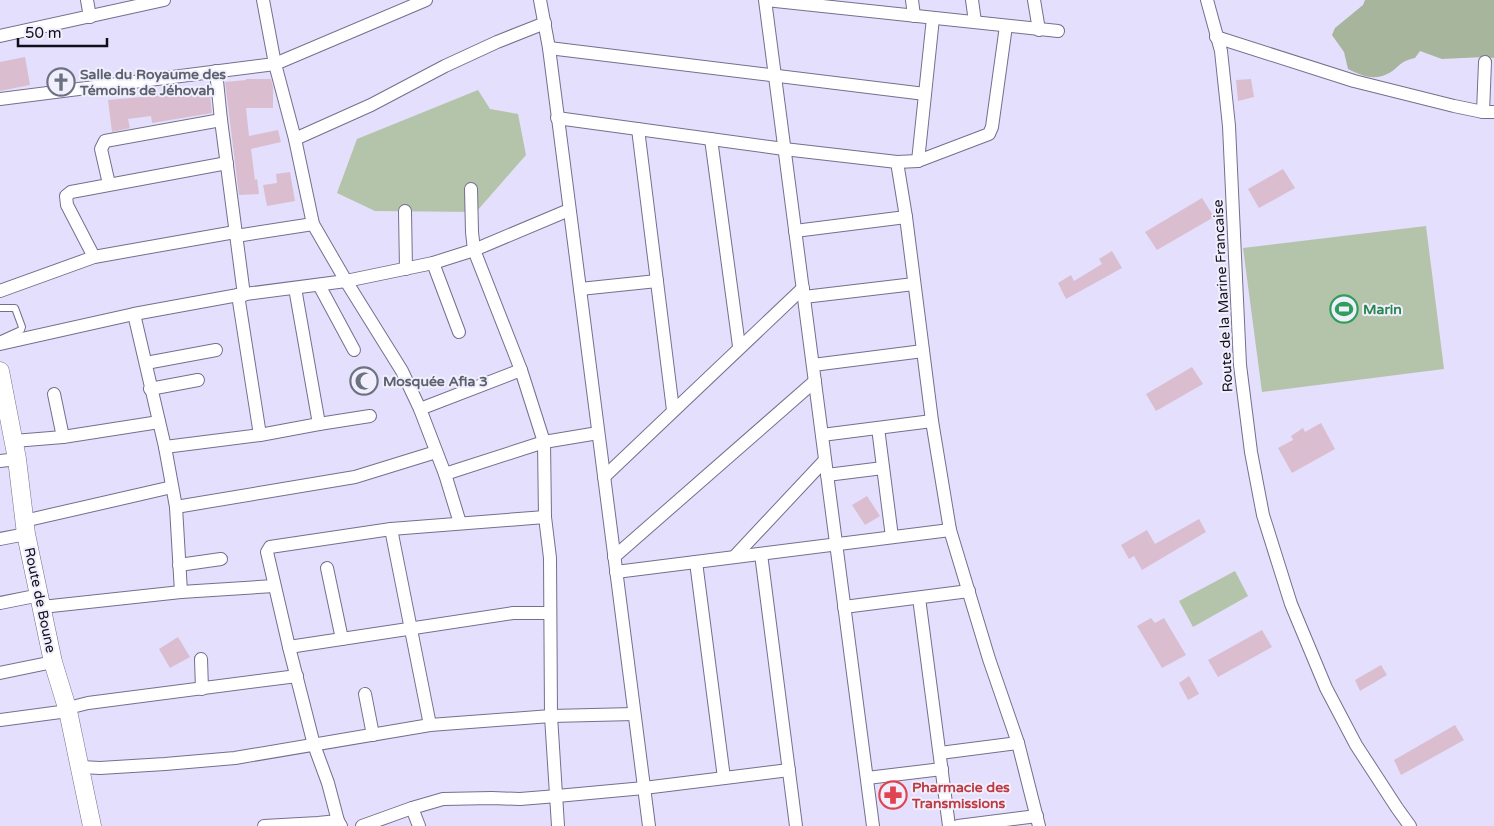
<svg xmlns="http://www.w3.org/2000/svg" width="1494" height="826" viewBox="0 0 1494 826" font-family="'Varela Round',sans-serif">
<rect width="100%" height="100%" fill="#e4dffc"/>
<g fill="#b4c4aa">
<path d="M478 90 490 109 518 114 526 155 476 212 375 211 337 193 357 139Z"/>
<path d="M1426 226 1444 369 1262 392 1243 248Z"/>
<path d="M1235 571 1248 596 1193 627 1179 601Z"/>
</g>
<path fill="#a6b59b" d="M1365 0H1494V58L1484 57 1442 59 1420 51 1415 58C1397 62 1400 68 1387 74 1373 81 1360 75 1348 69L1344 52 1332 35 1335 28 1363 5Z"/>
<g fill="#dabed0">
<path d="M25 57 30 85 0 91V62Z"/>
<path d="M246 79H271L273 87V108H246L249 136 278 130 281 142 251 149 255 180 257 179 259 194 239 195 225 82 246 80Z"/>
<path d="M1251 79 1254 97 1238 101 1236 80Z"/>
<path d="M209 86 212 113 152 123 151 116 128 119 130 128 112 132 108 100 186 93 185 90Z"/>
<path d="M1283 169 1295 188 1259 208 1248 189Z"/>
<path d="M290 172 295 201 267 206 263 185 277 183 276 174Z"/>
<path d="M1202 198 1214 217 1157 250 1145 232Z"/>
<path d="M1112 251 1122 268 1066 299 1058 283 1071 275 1074 281 1102 264 1099 259Z"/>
<path d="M1192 367 1203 384 1156 411 1146 394Z"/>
<path d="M1321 423 1335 449 1292 473 1278 448 1293 440 1291 436 1303 428 1305 432Z"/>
<path d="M867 496 880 516 865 525 852 505Z"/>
<path d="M1199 519 1206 532 1142 570 1134 556 1129 559 1121 545 1147 530 1155 544Z"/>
<path d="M1151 618 1155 623 1164 618 1186 655 1162 668 1137 626Z"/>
<path d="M1262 630 1272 647 1218 677 1208 660Z"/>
<path d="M178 637 190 657 170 668 159 649Z"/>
<path d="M1381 665 1387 675 1360 691 1355 680Z"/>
<path d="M1189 676 1199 694 1188 700 1179 683Z"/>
<path d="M1455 725 1464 740 1401 775 1394 760Z"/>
<path d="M900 782 902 800 882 801 880 785Z"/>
</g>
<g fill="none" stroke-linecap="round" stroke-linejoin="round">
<g stroke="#756f8e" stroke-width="8">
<path id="lane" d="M0 308H15L22 327 21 330 1 339"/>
</g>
<g stroke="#756f8e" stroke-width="14">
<g id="street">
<path d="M87 0 90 17"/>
<path d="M263 0 275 64 295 139 313 224 346 281 402 371 420 409 445 474 460 523"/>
<path d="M540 0 549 48 649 826"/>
<path d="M765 0 873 826"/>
<path d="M766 0 1058 31"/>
<path d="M912 0 914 16"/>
<path d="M972 0 975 22"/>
<path d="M1034 0 1039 30"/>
<path d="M1207 0 1221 51 1229 126 1240 365 1251 452 1263 515 1291 604 1326 688 1356 745 1397 808 1410 826"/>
<path d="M0 36 164 0"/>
<path d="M1216 37 1354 81 1454 106 1483 112H1494"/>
<path d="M549 48 925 94"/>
<path d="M216 71 221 120 244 295"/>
<path d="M0 99 275 64 426 0"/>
<path d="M1483 112 1485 62"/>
<path d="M557 118 784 149 897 162 918 161 989 134 992 127 1006 26"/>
<path d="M638 129 673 410"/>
<path d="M295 139 371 105 445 66 497 42 545 23"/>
<path d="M711 139 739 346"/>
<path d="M918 161 933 18"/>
<path d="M897 162 906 217 932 421 950 530 989 659 1018 743 1039 826"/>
<path d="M109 184 101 149 105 141 221 120"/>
<path d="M471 189 472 232 474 250 521 370 544 442 545 517 550 558 551 716 558 826"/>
<path d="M405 211 406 269"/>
<path d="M795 231 906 217"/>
<path d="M236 236 313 224"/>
<path d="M94 257 67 205 66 196 71 192 227 163"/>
<path d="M433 263 459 332"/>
<path d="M319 285 354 350"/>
<path d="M580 289 657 281"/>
<path d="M0 291 94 257 235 232"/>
<path d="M238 295 260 435"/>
<path d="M804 297 914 284"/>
<path d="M134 314 165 447 176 507 181 592"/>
<path d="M0 344 134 314 238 295 346 281 433 263 474 250 569 210"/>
<path d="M146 363 216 350"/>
<path d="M813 365 923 351"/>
<path d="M150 389 198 380"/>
<path d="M54 394 63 437"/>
<path d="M420 409 521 370"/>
<path d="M319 424 370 416"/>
<path d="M878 428 892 537"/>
<path d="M822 435 932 421"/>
<path d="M14 441 63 437 159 422"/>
<path d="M165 447 260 435 319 424 295 288"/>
<path d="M0 461 17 459"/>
<path d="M445 474 544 442 598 433"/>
<path d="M827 475 883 468"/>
<path d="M604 477 803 288"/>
<path d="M176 507 355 477 436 452"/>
<path d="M24 521 172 487"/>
<path d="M391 529 430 725"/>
<path d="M0 539 26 534"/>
<path d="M761 554 796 826"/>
<path d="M735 556 825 460"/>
<path d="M614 557 815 381"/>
<path d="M696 562 724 778"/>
<path d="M179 565 221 559"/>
<path d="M327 568 342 639"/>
<path d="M616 572 950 530"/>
<path d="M919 598 949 826"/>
<path d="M0 603 40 595"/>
<path d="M42 607 181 592 274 586"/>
<path d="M844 607 969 591"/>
<path d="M289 647 513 613H550"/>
<path d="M201 659 202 689"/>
<path d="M0 673 53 662"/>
<path d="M365 694 373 735"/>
<path d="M0 720 68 711 72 707 88 703 297 676"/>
<path d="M940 753 1018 743"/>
<path d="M81 767 100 768 165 764 235 758 430 725 551 716 634 714"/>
<path d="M867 778 942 769"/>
<path d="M412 808 419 826"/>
<path d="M264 826 318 823 338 821"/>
<path d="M341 826 338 821 328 783 314 745 289 647 267 552 270 547 391 529 545 517"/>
<path d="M362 826 412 808 443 799 492 798 520 799 557 796 644 788 789 770"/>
<path d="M958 826 1037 816"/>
</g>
</g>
<g stroke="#756f8e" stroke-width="19">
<path id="secondary" d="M0 371 17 459 26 534 53 662 68 711 92 826"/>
</g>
<use href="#lane" stroke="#fff" stroke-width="6"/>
<use href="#street" stroke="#fff" stroke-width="12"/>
<use href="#secondary" stroke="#fff" stroke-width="18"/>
</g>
<defs>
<g id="church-ring" transform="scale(1.4375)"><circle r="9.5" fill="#f1effd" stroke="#6b7280" stroke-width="1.5"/><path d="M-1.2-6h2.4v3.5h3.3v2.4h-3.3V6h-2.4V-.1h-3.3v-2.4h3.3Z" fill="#6b7280"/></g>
<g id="stadium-ring" transform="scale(1.4375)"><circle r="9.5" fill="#f1effd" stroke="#2e9e5b" stroke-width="1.5"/><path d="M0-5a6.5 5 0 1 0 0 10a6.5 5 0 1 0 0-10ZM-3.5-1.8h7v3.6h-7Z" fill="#2e9e5b"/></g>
<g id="mosque-ring" transform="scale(1.4375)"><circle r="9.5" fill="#f1effd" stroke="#6b7280" stroke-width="1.5"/><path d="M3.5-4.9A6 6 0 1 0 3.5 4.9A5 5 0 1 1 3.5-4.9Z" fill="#6b7280"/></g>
<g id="pharmacy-ring" transform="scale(1.4375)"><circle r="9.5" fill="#f1effd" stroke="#e0444e" stroke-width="1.5"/><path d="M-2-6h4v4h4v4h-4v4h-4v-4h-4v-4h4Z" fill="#e0444e"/></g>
</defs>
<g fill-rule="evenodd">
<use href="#church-ring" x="61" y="82"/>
<use href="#stadium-ring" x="1344" y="309"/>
<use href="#mosque-ring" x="364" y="381"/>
<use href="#pharmacy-ring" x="893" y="795"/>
</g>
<g text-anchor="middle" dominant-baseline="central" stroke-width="4" stroke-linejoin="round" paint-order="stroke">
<g font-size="14" font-weight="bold" fill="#5b616d" stroke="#f1effd" text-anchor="start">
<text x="80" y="74">Salle du Royaume des<tspan x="80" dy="16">Témoins de Jéhovah</tspan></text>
<text x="383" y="381">Mosquée Afia 3</text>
</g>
<g font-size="14" fill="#100e1a" stroke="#f1effd">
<text transform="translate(1223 296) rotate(-93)">Route de la Marine Francaise</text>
<text transform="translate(40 600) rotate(78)">Route de Boune</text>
</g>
<g font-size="14" font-weight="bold" fill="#27864d" stroke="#f1effd" text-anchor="start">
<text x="1363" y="309">Marin</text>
</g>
<g font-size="14" font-weight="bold" fill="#be3a42" stroke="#f1effd" text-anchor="start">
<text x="912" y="787">Pharmacie des<tspan x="912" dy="16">Transmissions</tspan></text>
</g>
</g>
<path d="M18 38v8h89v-8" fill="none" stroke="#100e1a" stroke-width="2.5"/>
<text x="25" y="38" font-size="15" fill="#100e1a" stroke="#f1effd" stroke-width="4" paint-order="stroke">50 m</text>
</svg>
